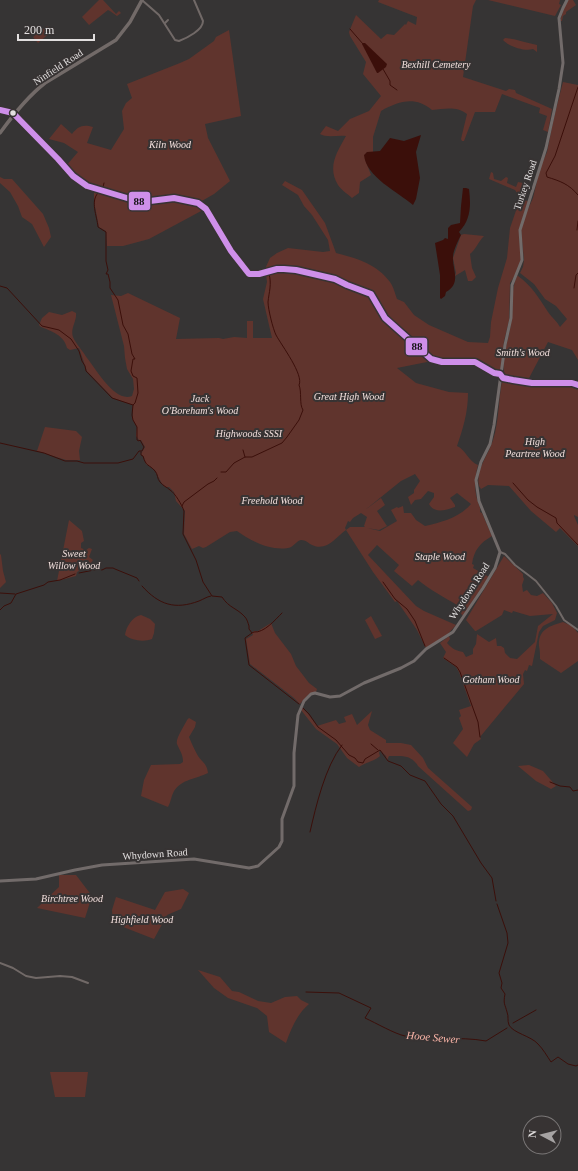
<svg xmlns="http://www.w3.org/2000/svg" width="578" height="1171" viewBox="0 0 578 1171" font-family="'Times New Roman',serif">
<rect width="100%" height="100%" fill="#363434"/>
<g fill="#60342d" fill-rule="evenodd">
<path d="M99 0H103L116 14 119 11 121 13 117 16 110 11 108 10 89 25 82 17Z"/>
<path d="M379 0H476L473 6 463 77 506 91 509 89 515 90 516 93 552 109 548 132 543 130 547 116 539 113 540 108 502 94 495 112H475L464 141H462L461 139 467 114C456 106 445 109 432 110 415 96 399 101 381 111L373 137V152H367L365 159 371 175 360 182 359 193 352 198C348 194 341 190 338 185 327 167 337 152 346 136 338 135 326 138 320 134L326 126 338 131 350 119 369 111 381 96 363 74 366 62 350 36 349 32 356 15 381 39 387 34 394 35 405 24 406 25 408 21 416 25 417 17 378 2Z"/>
<path d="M488 0H560L559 4 561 5 555 16Z"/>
<path d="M568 0H573L576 5 566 12V14L563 16 562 21H560L564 8Z"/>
<path d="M47 26 52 31 38 43 33 37Z"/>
<path d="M229 30 241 116 205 124 208 138 230 181 214 194 200 202 186 198 174 197 157 199 137 200 109 190 88 186 80 181 66 166 78 152 64 143 49 139 61 124 72 134C78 126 83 124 93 127L87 143 111 150 124 129 122 111 126 103 132 98 127 84 180 63 189 59 214 41 216 37Z"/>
<path d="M505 38C516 39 526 43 537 45V52L533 49C525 52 508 46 503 40Z"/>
<path d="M563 82 578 85V360L572 350 548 342 528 380 512 379 505 376C500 359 509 340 511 323 514 308 510 291 517 276H518C533 287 538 297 548 312 552 318 557 321 560 327L567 319 556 306 545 299 534 284 520 273 523 267 524 260 521 230 524 218 533 198 540 168 547 152 554 117Z"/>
<path d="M491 172 493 173 494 179 501 181 506 177 508 178 507 183 516 187 518 182 523 183 520 197 515 190 489 179Z"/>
<path d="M0 177 4 179H12L43 214 49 228 51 237 44 247 32 224 22 217 18 206 10 192 0 183Z"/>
<path d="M285 181 302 190 325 223 336 253C356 258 377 264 390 282 393 286 395 293 397 299L404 302 414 315 429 325 468 342 488 343 490 337 491 322 498 288 507 258 510 228 520 199 528 201 519 230 521 260 517 272 510 283 509 321 504 341 501 369 495 372 476 360H445L432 358 386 317 372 294 360 288 347 284 331 276 291 268 265 269 270 258 277 253 288 248 323 252 330 251 328 240 312 215 304 206 298 195 282 185Z"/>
<path d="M94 190C108 193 122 199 136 202 160 207 181 191 203 210L149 239 123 246H107L106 231 99 227 94 201Z"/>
<path d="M464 234 484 236C478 242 476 249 470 254L472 268 476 277 472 281H468L465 270 455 276 456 273 453 258 461 235Z"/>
<path d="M276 271H296L334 280 365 293 370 295 380 314 387 321 426 357V361H432L397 368 416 383 449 392 468 393C468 412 463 429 457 446 466 450 469 462 478 465 475 477 474 487 477 499 478 503 481 507 480 512L482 513 492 536C480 543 474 550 472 564L474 565 473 568 489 577 463 616 458 610 457 605C444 597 430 590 418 580L412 586 394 571 399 565 377 545 368 555 416 606 424 611 456 625 448 634 426 648 417 630 397 601 395 602 373 572 346 530C336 537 327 552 312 545 308 543 306 540 301 540 296 541 294 547 288 548 270 551 251 541 237 531L230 532 206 547 203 548 199 546 192 549 184 534 185 511 176 501 174 492 169 487H165L161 482 155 470 146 464 144 457 141 454 145 447 141 440H139L136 436 137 427 133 420V405L113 398 87 371 79 348 70 350 67 348C64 335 51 331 41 327L39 325 42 318 49 312 62 315 72 311 76 313C77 321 70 329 73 337 76 344 83 351 87 358 96 369 115 403 132 396L134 389 133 379 127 369 125 358 124 346 111 295 121 296 128 293 180 318 176 339 219 338 223 339 234 337 247 338V321H253V338H272L263 299 267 282 266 274 268 272ZM415 474 420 481 414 490V493L408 497 411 505 415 500 421 499 428 491 434 493V497L429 504C434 514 446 510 455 507V505L450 498 457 493 471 504C459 518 442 522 425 526L416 520 411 513H404L403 506 398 508 397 507 391 510 397 521 380 531 367 528 379 530 387 526 377 511 385 505 381 498 365 510 401 481ZM361 513 367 517 364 526 365 527H350L346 530 345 528 348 521 350 522 353 518Z"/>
<path d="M505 380 529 384 570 385 578 387V517L574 515V516L578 525V546L560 528 556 532 531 511 509 486 488 485 481 489 479 486C476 472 484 461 490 448 499 429 498 403 502 381Z"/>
<path d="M45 427 76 431 82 437 79 451 80 460H66L37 451Z"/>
<path d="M69 520 82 531 84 541 81 543V548L86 550 89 548 92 549 89 557 93 560 90 565 77 572 76 576 57 581Z"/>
<path d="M0 554 1 555 3 571 6 582 0 588Z"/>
<path d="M504 556 523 574V577L524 579 522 585 523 592 527 590 531 595 537 596 543 593 552 603 557 613 555 620 543 626 539 632 532 666 529 665 527 671 525 670 523 674 524 684 480 737 481 739 474 744 467 757 453 743 463 729 459 718 461 716 459 710 471 706 459 672 456 667 443 658 446 652 440 643 449 636 450 639 447 643C452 649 457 651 463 652L466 657 473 654V649L476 644 477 634 489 642 496 638 497 646H501L504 648 505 653 510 658 517 659 535 642 538 626 553 614 530 616 513 611 512 613 504 610 502 615 476 631H475L466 620Z"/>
<path d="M141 615 150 619 155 624 154 633 152 639C144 642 132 641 125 635 126 627 132 617 141 615Z"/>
<path d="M371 616 382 636 375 639 365 620Z"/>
<path d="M563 622 572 626 578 633V661L561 673 540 659C540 654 540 651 539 646 538 629 550 626 563 622Z"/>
<path d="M271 623 275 633 291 654 296 666 309 683 317 689 316 692 308 695 300 704 294 698 250 664 246 639 253 635 252 633 254 631H258Z"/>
<path d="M302 708 308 714 317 726 336 720 339 724 346 722 344 717 352 714 357 725 372 711 368 725 370 730 386 740V743H401L411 745 423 758 428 768 472 807 471 810 468 811 418 766C411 754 401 756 389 756L387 760 386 756 380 750 379 753 380 756C375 761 366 762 359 767L347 758 337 744 316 729 301 710Z"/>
<path d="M189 718 196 722 195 727 189 737C192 744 194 749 198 756 203 763 207 764 208 773 196 779 182 779 174 791 171 796 171 802 168 807L141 796 144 780 151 765 180 764 183 762C183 754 180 751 177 744 175 739 185 725 187 720Z"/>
<path d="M529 765 543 771 556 786 551 789 536 781 518 766Z"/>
<path d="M59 875H76L92 896 85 918 37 908 59 887Z"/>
<path d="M183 889 189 893 181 909 167 915 154 939 113 923 112 910 116 897 155 910 165 892Z"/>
<path d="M198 970 220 977 232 991 239 992 258 1001 271 1003 285 997 297 996 301 1000 309 1004C297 1014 291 1029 286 1043L269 1032 267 1016 257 1008 228 998 214 988Z"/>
<path d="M50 1072H88L85 1097H55Z"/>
</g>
<g fill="#3b0f0a">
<path d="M363 43H365L387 64 386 67 378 73H377L362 44Z"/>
<path d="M421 135 416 152 420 178 416 199 413 205C398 192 366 177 364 155L367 152 380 151 390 138 404 141Z"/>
<path d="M463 188H466L469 189C471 205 471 220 459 232L461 235C458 241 453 251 453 257 452 269 462 283 446 292L445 296 441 299 440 298V275L435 243 443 240 445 238 448 239V228L451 225 460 223 461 206Z"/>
</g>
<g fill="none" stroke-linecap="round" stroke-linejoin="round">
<g stroke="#3b0f0a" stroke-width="1">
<path d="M350 29 363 44"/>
<path d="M383 69 390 81V85L397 90"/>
<path d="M578 87 555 156 546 173 547 177C560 181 569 184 578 195"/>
<path d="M103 187 104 183"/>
<path d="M577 230 578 221"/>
<path d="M0 286 7 288 42 326 59 330 71 339 79 351 82 361 85 366 86 371 112 398 133 405"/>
<path d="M574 288 576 275 578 273"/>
<path d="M0 443 44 453 65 461H77L84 463H118L133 459 139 451H142L144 447 140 440 139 441 137 440V427L133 420 132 415 133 405 135 403 138 393 137 378 133 376 131 371 133 359H135L132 354 128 334 123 325 118 300 110 288V282L108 274H106L108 270 106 261V232L98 227C97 216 90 201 98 193"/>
<path d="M243 450 245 457"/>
<path d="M141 452V455L143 456C146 467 149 464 155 471 158 474 157 479 160 482 163 486 167 487 170 490 175 493 182 505 184 511L183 534 196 560 203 582 212 596 222 597C229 608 237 608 245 617 247 619 248 623 249 626V629L252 633 245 638 249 665 299 704"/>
<path d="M221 472H226L234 463 245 457H252L282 443 287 437 299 420 303 410C299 404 302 392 299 385 304 375 282 346 276 335 273 329 268 309 268 302 269 292 272 284 269 274"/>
<path d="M513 483 528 500 537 507 556 518 557 523 578 545"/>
<path d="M182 506 184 502 208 484 214 481 217 478"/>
<path d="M79 573 99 569 102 570 106 568H113L115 569 137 578 139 581"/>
<path d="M383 582 395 599 407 609 415 621 425 646"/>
<path d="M142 586C159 605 175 610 199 601 204 599 206 597 211 596"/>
<path d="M0 593 15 594"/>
<path d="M0 610 4 606 11 603 16 594 44 585 48 582 60 580 75 574"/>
<path d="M252 633 254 632C264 633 275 620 282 613"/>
<path d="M444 658 457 667 460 672 478 722 480 737"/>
<path d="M303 708 309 714 318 727 336 740 349 755 355 758 358 762 363 763 365 759 380 750 388 761 401 766 410 775 425 781 441 804 453 816 481 863 492 878 496 901"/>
<path d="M371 744 378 750"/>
<path d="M550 782 560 786 570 787 573 791 578 790"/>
<path d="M310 832C316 806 325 767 342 745"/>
<path d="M497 904 507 933 508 943 499 973 502 983 501 988 505 994C503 1004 505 1004 507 1012 509 1017 507 1020 509 1025 513 1033 531 1036 538 1044 543 1049 547 1056 551 1062L558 1057 568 1064 576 1066 578 1065"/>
<path d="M306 992 339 993 371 1008 365 1018C376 1023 395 1034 405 1036 432 1041 459 1036 486 1041L507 1028"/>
<path d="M513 1023 536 1010"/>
</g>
<g stroke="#716967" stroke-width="2">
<path d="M143 1 159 15 175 40 179 41C187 38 203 30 203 21L194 0"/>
<path d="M165 23 168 20"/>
<path d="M0 110 9 112 14 115"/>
<path d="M500 552 505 554 515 565 527 574 536 581 556 606 564 620 578 630"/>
<path d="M0 963 13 968 26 976 36 978 60 976 72 977 88 983"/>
</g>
<g stroke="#726b6a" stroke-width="3">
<path d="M14 115 58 159 73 176 87 186 137 201H150L174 198 198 203 206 209 231 251 249 274H259L277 269H284L296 270 335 279 347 285 371 294 385 318 431 359 442 362H475L494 373 500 374 503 378 513 380 532 383H572L578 385"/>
<path d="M0 881 36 879 75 870 102 865 194 859 249 868 258 866 279 847 282 841V819L294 786V753L298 715 304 701 311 694 315 693 330 697 340 696 364 683 401 668 414 661 426 649 453 632 483 588 495 568 500 552 479 501 476 480 481 462 490 444 494 425 505 345 511 318 512 285 522 260 520 230 546 148 559 89 563 63 559 18 563 8 567 0"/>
</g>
<path stroke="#726a68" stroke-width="3.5" d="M0 133C13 115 27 97 45 83L116 40 130 22 142 0"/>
<g stroke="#373333" stroke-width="9">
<path id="bus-1" d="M0 110 13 113 58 159 73 176 87 186 137 201H150L174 198 198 203 206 209 231 251 249 274H259L277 269H284L296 270 335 279 347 285 371 294 385 318 431 359 442 362H475L494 373 500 374 503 378 513 380 532 383H572L578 385"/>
</g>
<use href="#bus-1" stroke="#ce8fe9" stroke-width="6"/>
</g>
<circle fill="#e2dfdf" stroke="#373333" stroke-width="1.5" cx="13" cy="113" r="3.5"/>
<g text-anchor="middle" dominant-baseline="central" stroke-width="4" stroke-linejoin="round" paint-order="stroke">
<g font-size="10" font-style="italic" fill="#f2dfdc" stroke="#373333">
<text x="436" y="64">Bexhill Cemetery</text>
<text x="170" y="144">Kiln Wood</text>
<text x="523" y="352">Smith's Wood</text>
<text x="349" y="396">Great High Wood</text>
<text x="200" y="398">Jack<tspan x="200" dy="12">O'Boreham's Wood</tspan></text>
<text x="249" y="433">Highwoods SSSI</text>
<text x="535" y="441">High<tspan x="535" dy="12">Peartree Wood</tspan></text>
<text x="272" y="500">Freehold Wood</text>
<text x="74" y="553">Sweet<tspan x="74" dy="12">Willow Wood</tspan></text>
<text x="440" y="556">Staple Wood</text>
<text x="491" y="679">Gotham Wood</text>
<text x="72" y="898">Birchtree Wood</text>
<text x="142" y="919">Highfield Wood</text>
</g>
<g font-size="10" fill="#e2dfdf" stroke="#373333">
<text transform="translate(58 67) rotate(-33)">Ninfield Road</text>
<text transform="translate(525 185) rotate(-71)">Turkey Road</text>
<text transform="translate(469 591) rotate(-57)">Whydown Road</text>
<text transform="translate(155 854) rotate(-4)">Whydown Road</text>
</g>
<g font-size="11" font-style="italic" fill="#feb7aa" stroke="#373333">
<text transform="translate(433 1037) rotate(5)">Hooe Sewer</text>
</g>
</g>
<g stroke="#373333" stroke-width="1.5">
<rect x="128" y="191" width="23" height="20" rx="4" fill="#ce8fe9"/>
<rect x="405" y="337" width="23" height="19" rx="4" fill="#ce8fe9"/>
</g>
<g font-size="11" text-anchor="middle" font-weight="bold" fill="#111">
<text x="139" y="205">88</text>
<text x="417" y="350">88</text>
</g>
<g transform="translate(542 1135) rotate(277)"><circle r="19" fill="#373333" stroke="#7b7878"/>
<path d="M0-3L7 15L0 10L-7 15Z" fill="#a6a3a3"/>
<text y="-6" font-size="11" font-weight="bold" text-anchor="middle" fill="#e2dfdf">N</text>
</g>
<path d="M18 34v6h76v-6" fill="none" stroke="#e2dfdf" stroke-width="2"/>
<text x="24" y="34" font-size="12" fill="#e2dfdf" stroke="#373333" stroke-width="3" paint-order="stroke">200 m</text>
</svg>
